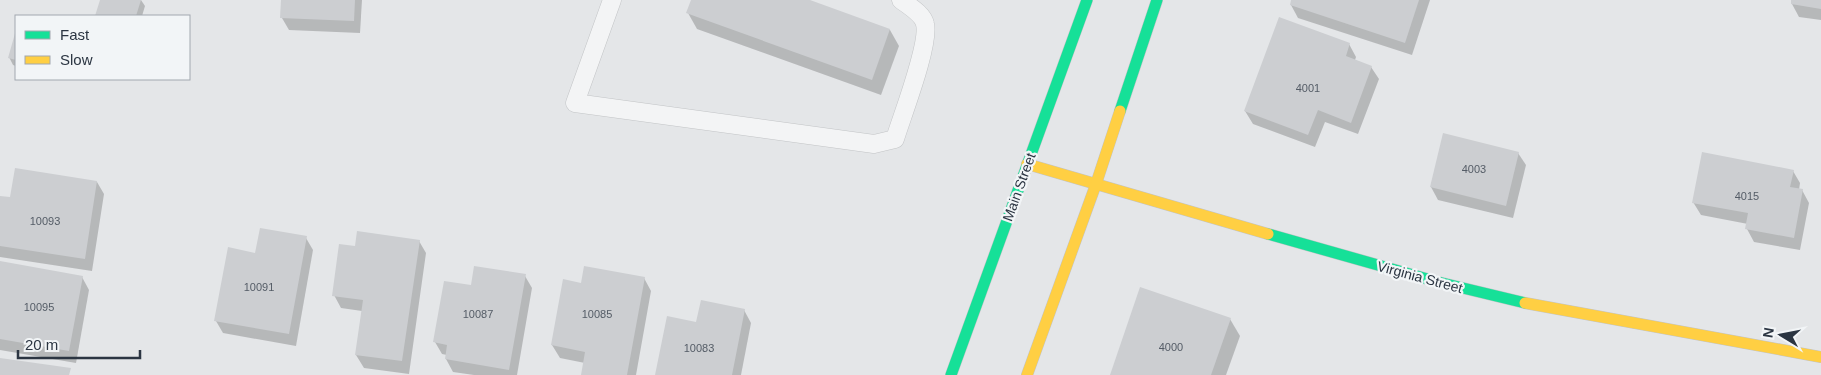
<svg xmlns="http://www.w3.org/2000/svg" width="1821" height="375" viewBox="0 0 1821 375" font-family="Helvetica,sans-serif">
<rect width="100%" height="100%" fill="#e4e6e8"/>
<g fill="#0003">
<path d="M101 0H141L145 6 142 16H96Z"/>
<path d="M282 0H362L360 33 289 30 282 18Z"/>
<path d="M693 0H806L890 30 899 46 881 95 697 29 688 13Z"/>
<path d="M1293 0H1430L1412 55 1298 18 1291 5Z"/>
<path d="M1793 0H1821V20L1799 17 1792 4Z"/>
<path d="M16 33V66L13 65 9 57Z"/>
<path d="M1349 44 1356 57 1355 60 1371 67 1379 79 1358 134 1325 122 1315 147 1253 124 1245 111Z"/>
<path d="M1518 153 1526 165 1513 218 1438 200 1431 187Z"/>
<path d="M1793 171 1800 183 1799 190H1802L1809 203 1800 250 1754 242 1747 229 1748 224 1701 215 1693 202Z"/>
<path d="M97 182 104 194 92 271 0 257V197L11 198Z"/>
<path d="M306 238 313 250 296 346 223 333 216 321 256 254Z"/>
<path d="M419 241 426 253 409 374 364 368 356 355 362 311 341 308 334 295 356 247Z"/>
<path d="M0 262 82 277 89 290 76 363 0 350Z"/>
<path d="M525 276 532 288 517 375H474L453 372 446 359 447 355 442 354 435 342 472 287Z"/>
<path d="M644 278 651 291 636 375H582L585 363 560 358 552 345 582 284Z"/>
<path d="M744 310 751 323 741 375H657Z"/>
<path d="M1230 319 1240 336 1226 375H1112Z"/>
</g>
<g fill="#ccced1">
<path d="M100 0H141L136 16H95Z"/>
<path d="M281 0H355L354 21 280 18Z"/>
<path d="M691 0H810L890 29 872 80 686 13Z"/>
<path d="M1291 0H1419L1405 43 1290 5Z"/>
<path d="M1791 0H1821V9L1791 4Z"/>
<path d="M1279 17 1350 43 1346 56 1372 66 1351 123 1318 110 1308 135 1244 111Z"/>
<path d="M16 30V60L8 58Z"/>
<path d="M1443 133 1519 152 1506 206 1430 187Z"/>
<path d="M1702 152 1794 170 1790 187 1803 189 1794 238 1745 229 1748 213 1692 203Z"/>
<path d="M15 168 97 181 85 259 0 246V196L10 197Z"/>
<path d="M260 228 307 236 289 334 214 321 228 247 255 253Z"/>
<path d="M357 231 420 240 402 361 355 355 363 300 332 296 339 244 355 246Z"/>
<path d="M0 261 83 276 69 351 0 339Z"/>
<path d="M474 266 526 274 509 370 445 359 447 345 433 342 444 281 471 285Z"/>
<path d="M584 266 645 277 627 375H581L585 352 551 345 563 279 581 283Z"/>
<path d="M1140 287 1231 318 1211 375H1110Z"/>
<path d="M701 300 745 309 732 375H655L667 316 696 322Z"/>
<path d="M0 358 71 368 69 375H0Z"/>
</g>
<g fill="none" stroke-linecap="round" stroke-linejoin="round">
<g stroke="#c2c4c6" stroke-width="19">
<path id="lane" d="M612 0 575 103 874 144 895 139C902 116 930 44 925 24 923 14 909 6 901 0"/>
</g>
<g stroke="#c2c4c6" stroke-width="12">
<g id="fast">
<path d="M1120 111 1157 0"/>
<path d="M1268 234 1438 282 1525 303"/>
<path d="M951 375 1087 0"/>
</g>
</g>
<g stroke="#c2c4c6" stroke-width="12">
<g id="slow">
<path d="M1027 164 1268 234"/>
<path d="M1525 303 1821 357"/>
<path d="M1027 375 1096 184 1120 111"/>
</g>
</g>
<use href="#lane" stroke="#f3f4f5" stroke-width="18"/>
<use href="#fast" stroke="#16e098" stroke-width="11"/>
<use href="#slow" stroke="#ffcf43" stroke-width="11"/>
</g>
<g text-anchor="middle" dominant-baseline="central" stroke-width="4.5" stroke-linejoin="round" paint-order="stroke">
<g font-size="11" fill="#545c66">
<text x="1308" y="88">4001</text>
<text x="1474" y="169">4003</text>
<text x="1747" y="196">4015</text>
<text x="45" y="221">10093</text>
<text x="259" y="287">10091</text>
<text x="39" y="307">10095</text>
<text x="478" y="314">10087</text>
<text x="597" y="314">10085</text>
<text x="1171" y="347">4000</text>
<text x="699" y="348">10083</text>
</g>
<g font-size="14" fill="#2b3542" stroke="#f2f5f7">
<text transform="translate(1019 187) rotate(-70)">Main Street</text>
<text transform="translate(1420 277) rotate(15)">Virginia Street</text>
</g>
</g>
<rect x="15" y="15" width="175" height="65" fill="#f2f5f7" stroke="#a2a8af"/>
<rect x="25" y="31" width="25" height="8" fill="#16e098" stroke="#a2a8af"/>
<text x="60" y="40" font-size="15" fill="#2b3542">Fast</text>
<rect x="25" y="56" width="25" height="8" fill="#ffcf43" stroke="#a2a8af"/>
<text x="60" y="65" font-size="15" fill="#2b3542">Slow</text>
<g transform="translate(1781 335) rotate(280)" stroke="#f2f5f7" stroke-width="4" paint-order="stroke">
<path d="M0-4L9 19L0 12L-9 19Z" fill="#2b3542"/>
<text y="-8" font-size="14" font-weight="bold" text-anchor="middle" fill="#2b3542">N</text>
</g>
<path d="M18 350v8h122v-8" fill="none" stroke="#2b3542" stroke-width="2.5"/>
<text x="25" y="350" font-size="15" fill="#2b3542" stroke="#f2f5f7" stroke-width="4" paint-order="stroke">20 m</text>
</svg>
